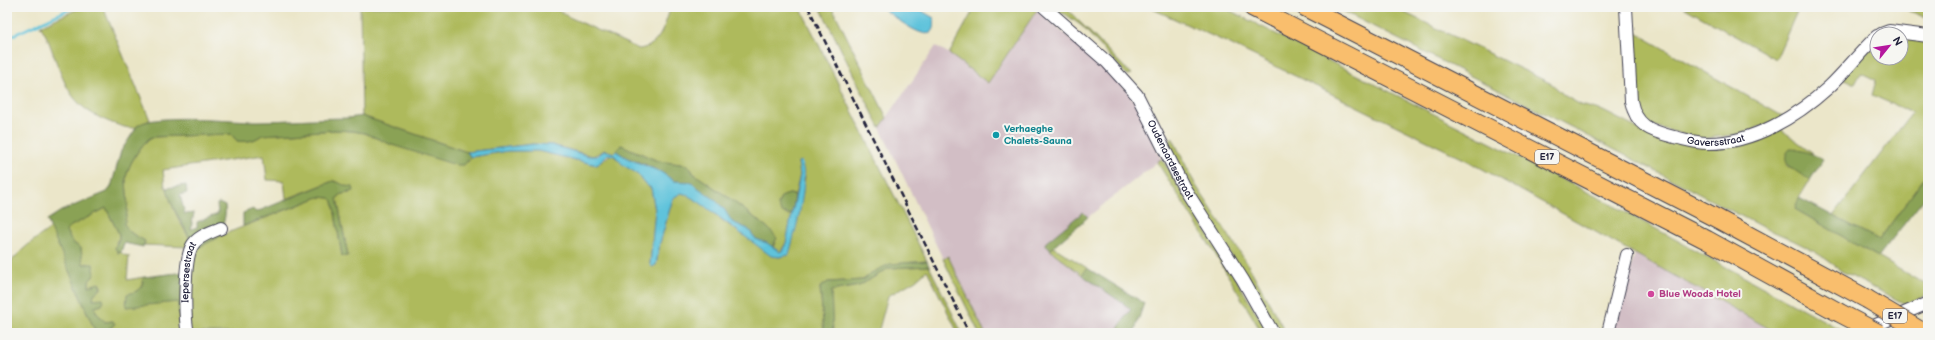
<svg xmlns="http://www.w3.org/2000/svg" width="1935" height="340" viewBox="0 0 1935 340" font-family="'Balsamiq Sans',sans-serif">
<rect width="100%" height="100%" fill="#f6f6f2"/>
<filter id="ink" filterUnits="userSpaceOnUse"><feTurbulence type="fractalNoise" baseFrequency=".025" numOctaves="2"/><feDisplacementMap in="SourceGraphic" scale="8" xChannelSelector="R" yChannelSelector="G"/><feConvolveMatrix kernelMatrix="1 2 1 2 8 2 1 2 1" color-interpolation-filters="sRGB"/></filter>
<filter id="wash" filterUnits="userSpaceOnUse"><feTurbulence type="fractalNoise" baseFrequency=".012" numOctaves="4" result="noise"/><feDisplacementMap in="SourceGraphic" scale="16" xChannelSelector="R" yChannelSelector="G"/><feGaussianBlur stdDeviation="0.9" result="paint"/><feColorMatrix in="noise" values="0 0 0 0 0 0 0 0 0 0 0 0 0 0 0 0 0 1.4 0 .05"/><feComposite in="paint" operator="in"/></filter>
<g filter="url(#wash)">
<rect width="100%" height="100%" fill="#ebe6c9"/>
<g fill="#d2bec5">
<path d="M1037 10 1116 78 1129 93 1138 107 1161 159 1088 217 1083 212 1045 243 1050 250 1131 309 1115 333H985L948 256 943 259 880 128 936 46 950 54 988 83Z"/>
<path d="M1635 253 1777 333H1612Z"/>
</g>
<g fill="#aeba5c" stroke="#686e4c">
<path d="M82 7H103L150 120C144 122 141 125 136 127 129 130 119 125 112 123 74 108 68 93 54 56 50 45 47 35 40 26Z"/>
<path d="M360 7H553L567 16 639 49C661 46 664 25 671 7H800L927 261 904 263 875 271 863 280 828 282 820 288 824 333H190L187 309 194 250 222 235 319 197 330 198 333 201 342 256H348L337 198 342 194 350 193 338 182 333 181 286 199 284 181 267 180 264 155 163 170 165 187 167 188C171 207 181 225 192 242L187 247 144 245 145 241 131 233 123 224C130 206 127 199 126 181 125 169 142 142 152 137L231 134 237 141C247 142 254 141 262 135L336 130 352 131 365 133 392 145 468 162 471 157 508 151H538L597 165 611 154 638 174 646 185 651 188 655 210 650 264 656 265 660 243 673 198 681 193C697 195 710 211 722 220 740 234 760 245 779 257L789 255 805 177 798 162 800 175 795 195 789 194 781 197 778 205 786 215H792L786 243 780 252 772 248 776 243 768 228 729 198 693 173 691 168 687 165 658 161 621 145 614 153 605 150 593 156 552 145 533 144 467 152 362 116Z"/>
<path d="M820 7H832L887 118 880 128Z"/>
<path d="M975 7H1034L1037 10 988 83 949 54Z"/>
<path d="M1050 7H1065L1131 74 1127 75 1082 26 1065 14 1058 13Z"/>
<path d="M1148 7H1223L1605 201 1845 332 1777 333 1470 162 1228 43Z"/>
<path d="M1335 7H1393L1552 84 1565 96 1581 105 1603 111 1658 139 1661 136 1698 145 1779 128 1813 153H1805L1796 149 1787 165 1810 180 1799 198 1795 209 1928 286V294L1907 305 1841 271C1822 253 1788 237 1764 228L1573 128Z"/>
<path d="M1683 7H1799L1776 59Z"/>
<path d="M1901 7H1928V19Z"/>
<path d="M1631 30 1784 117 1741 134 1699 139 1647 124 1636 107Z"/>
<path d="M1901 35 1928 38V173L1879 240 1833 216 1912 113 1872 95 1876 80 1861 73 1855 84 1842 78 1877 40V58H1901Z"/>
<path d="M1172 137 1195 184 1247 263 1286 333H1277L1200 204 1172 154 1168 143Z"/>
<path d="M1161 159 1163 161 1269 333H1262L1214 252 1157 162Z"/>
<path d="M106 208 119 234V238L116 242 118 253 121 252 124 255 129 256 127 280 144 277 143 286 135 292 178 302 179 319 185 333 108 332 114 324 113 321 105 322 96 312 95 307 102 305 103 299H93V294L101 289V285L89 286V281L95 274 88 263 83 265 81 248 72 242 66 231 71 226Z"/>
<path d="M51 228 92 324 96 333H7C7 316 4 287 7 271 9 257 39 236 51 228Z"/>
<path d="M1054 247 1087 268 1082 275 1050 250Z"/>
<path d="M948 256 985 333H979L943 259Z"/>
<path d="M929 266 962 333H958L927 270 916 280 888 296 878 333H833L830 291 859 286 889 268Z"/>
</g>
<g fill="#8aa254" stroke="#566248">
<path d="M362 116 467 152 471 157 464 165H456L392 145 365 133 352 131 335 130 262 135C254 141 247 142 237 141L231 134 152 137C142 142 125 169 126 181 127 199 130 206 124 224L131 233 145 241 143 247 124 243 121 252 118 253 115 248 119 238V234L106 208 71 226 66 231 72 242 81 248 83 264H93L95 274 89 281V286L99 283 101 289 94 294 93 299 103 298 104 301 102 305 95 307 96 312 105 322 113 321 115 324 110 328 108 333H96L47 220 61 211 107 192 111 187 121 151 138 125C157 113 231 121 257 121 287 121 318 118 348 118Z"/>
<path d="M621 145 658 161 687 165 691 168 693 173 729 198 768 228 777 238 772 248 767 243 756 239 748 229 732 222 691 182 674 181 647 165 627 158 616 151Z"/>
<path d="M1790 149C1799 149 1815 154 1823 160L1810 180C1800 173 1776 163 1790 149Z"/>
<path d="M1928 173V194L1878 257 1795 209 1799 198 1879 240Z"/>
<path d="M333 181C341 182 341 186 353 187L354 191 342 194 337 198 348 256H342L333 201 330 198 319 197 243 226V213L253 209 256 212Z"/>
<path d="M186 185 187 193 180 195 185 214 194 213 191 229 197 227V222L218 214 217 204 219 203 225 206C227 218 221 225 222 235L194 250C188 228 171 211 167 188Z"/>
<path d="M789 194 795 195 792 215 781 212 778 205 781 197Z"/>
<path d="M1083 212 1088 217 1050 250 1045 243Z"/>
<path d="M927 261 929 266 889 268 859 286 831 291 833 333H824L820 287 828 282 863 280 875 271 890 264Z"/>
<path d="M1087 268 1144 303 1135 330 1138 333H1115L1131 309 1082 275Z"/>
<path d="M185 272V332H181L178 302 126 307 127 294C138 292 142 289 144 277Z"/>
</g>
<g fill="#5ec3db" stroke="#40728b">
<path d="M881 7H915L934 18C940 56 891 14 881 7Z"/>
<path d="M533 144 552 145 589 156H597L605 150 614 153 616 151 627 158 661 172 674 181 690 182 714 199 724 209 732 222 748 229 756 239 767 243 780 252 783 250 786 243 800 175 798 162 801 161C810 182 795 232 789 255L779 257 771 256 699 202 685 194 681 193 673 198 660 243 656 265 652 267 650 265 655 210 651 188 646 185 638 174 623 165 615 156 608 154 597 165 538 151H508L471 157 467 152Z"/>
</g>
<g fill="none" stroke-linecap="round" stroke-linejoin="round">
<path stroke="#5ec3db" stroke-width="2.5" d="M7 38 74 7"/>
</g>
</g>
<g filter="url(#ink)">
<g fill="none" stroke-linecap="round" stroke-linejoin="round">
<g stroke="#403f50" stroke-width="14">
<g id="minor">
<path id="s1" d="M1044 7 1107 62 1137 95 1183 186 1243 280 1273 333"/>
<path id="s2" d="M1626 7 1631 101C1636 126 1650 131 1674 137 1684 139 1696 143 1707 143 1752 144 1796 117 1829 87 1846 71 1860 52 1877 36"/>
<path d="M1881 34 1889 31 1928 36"/>
<path id="s3" d="M188 333C184 317 184 260 192 246 197 236 212 232 221 228"/>
<path d="M1608 333 1627 255"/>
<path d="M1857 333 1928 303"/>
</g>
</g>
<g stroke="#403f50" stroke-width="20">
<g id="highway">
<path d="M1252 7 1707 240 1838 312"/>
<path d="M1305 7 1716 218 1867 299"/>
</g>
</g>
<use href="#minor" stroke="#fff" stroke-width="12"/>
<use href="#highway" stroke="#f9be6d" stroke-width="18"/>
<path stroke="#22223b" stroke-width="2.5" stroke-dasharray="6 3" stroke-linecap="butt" d="M808 7 969 333"/>
<g stroke="#403f50" stroke-width="20" stroke-linecap="butt">
<g id="highway-bridge">
<path d="M1867 299 1924 333"/>
<path d="M1838 312 1878 333"/>
</g>
</g>
<use href="#highway-bridge" stroke="#f9be6d" stroke-width="18"/>
</g>
</g>
<circle fill="#0f9aa8" stroke="#f6f6f2" stroke-width="1.5" cx="996" cy="135" r="4"/>
<circle fill="#d1479c" stroke="#f6f6f2" stroke-width="1.5" cx="1651" cy="294" r="4"/>
<g text-anchor="middle" dominant-baseline="central" stroke-width="4" stroke-linejoin="round" paint-order="stroke">
<g fill="#f6f6f2" stroke="#626272" stroke-width="1">
<rect x="1535" y="150" width="24" height="14" rx="3"/>
<rect x="1883" y="309" width="24" height="14" rx="3"/>
</g>
<g font-size="9" font-weight="bold" fill="#22223b">
<text x="1547" y="157">E17</text>
<text x="1895" y="316">E17</text>
</g>
<g font-size="10" font-weight="bold" fill="#0d838f" stroke="#f6f6f2" text-anchor="start">
<text x="1004" y="129">Verhaeghe<tspan x="1004" dy="12">Chalets-Sauna</tspan></text>
</g>
<g font-size="10" fill="#22223b" stroke="#f6f6f2">
<text stroke="none"><textPath href="#s2" startOffset="197">Gaversstraat</textPath></text>
<text stroke="none"><textPath href="#s1" startOffset="201">Oudenaardsestraat</textPath></text>
<text stroke="none"><textPath href="#s3" startOffset="61">Iepersestraat</textPath></text>
</g>
<g font-size="10" font-weight="bold" fill="#b23c85" stroke="#f6f6f2" text-anchor="start">
<text x="1659" y="294">Blue Woods Hotel</text>
</g>
</g>
<rect width="1935" height="340" fill="none" stroke="#f6f6f2" stroke-width="24"/>
<g transform="translate(1889 46) rotate(60)"><circle r="19" fill="#f6f6f2" stroke="#a1a1a9"/>
<path d="M0-3L7 15L0 10L-7 15Z" fill="#b5179e"/>
<text y="-6" font-size="11" font-weight="bold" text-anchor="middle" fill="#22223b">N</text>
</g>
</svg>
